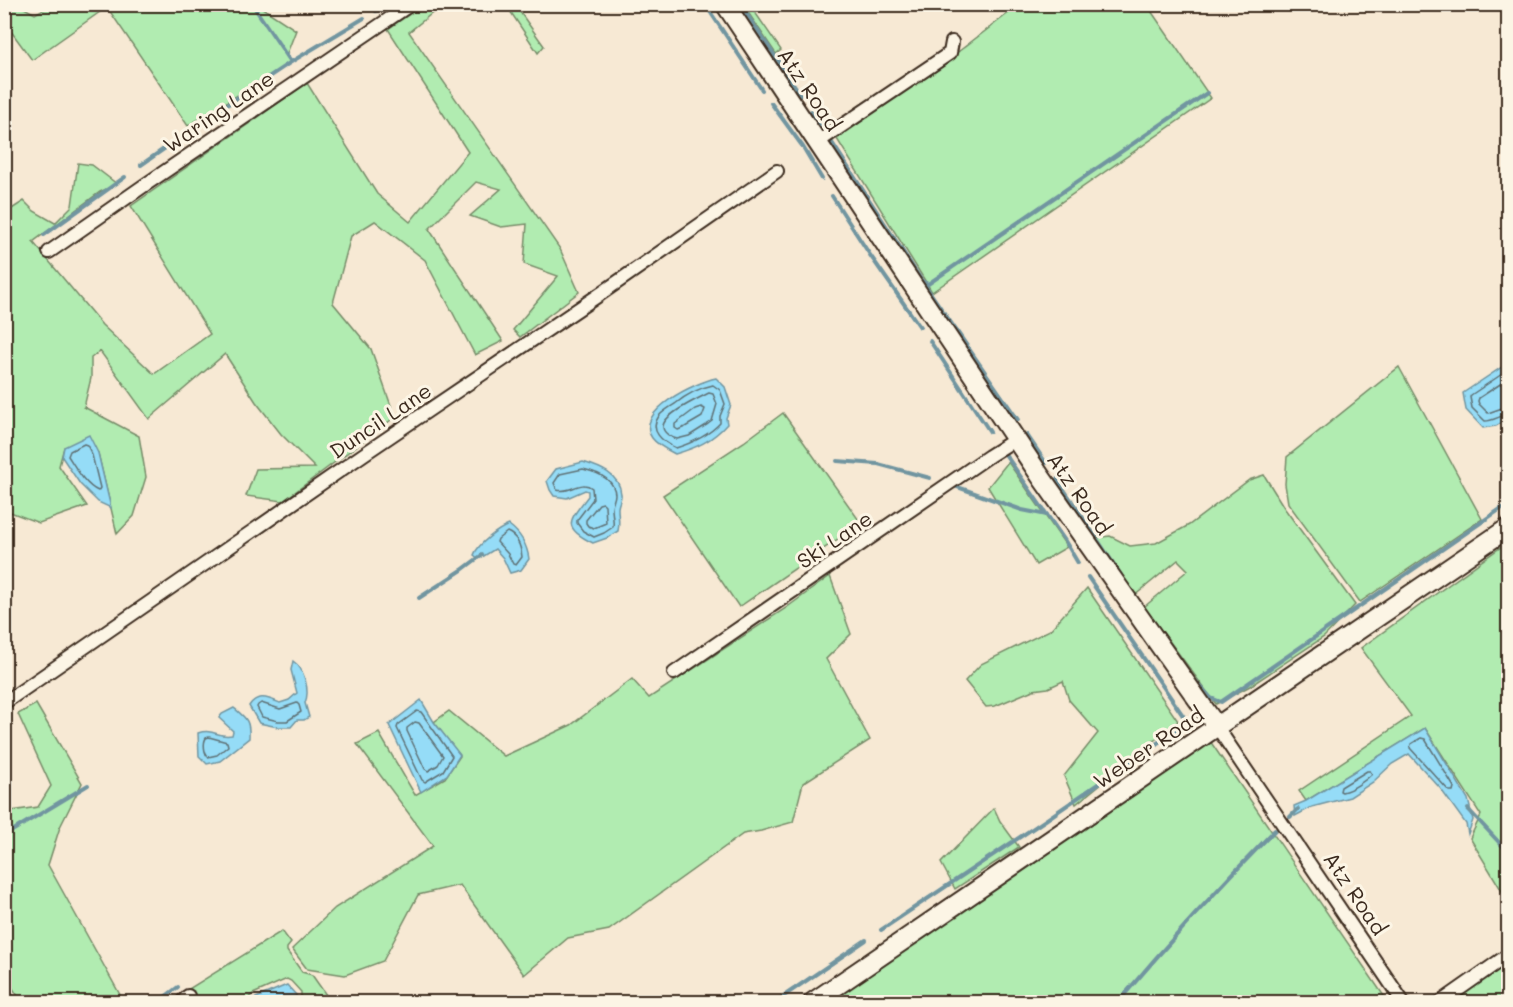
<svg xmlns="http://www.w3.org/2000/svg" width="1513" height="1007" viewBox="0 0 1513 1007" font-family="Mali,sans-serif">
<rect width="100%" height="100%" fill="#f7e9d4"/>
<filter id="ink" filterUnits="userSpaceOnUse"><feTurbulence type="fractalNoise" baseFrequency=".0167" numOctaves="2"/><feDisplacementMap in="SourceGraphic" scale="12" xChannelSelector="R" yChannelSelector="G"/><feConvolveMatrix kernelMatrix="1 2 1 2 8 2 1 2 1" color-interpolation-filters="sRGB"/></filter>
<g filter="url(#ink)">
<g fill="#b1ecb1" stroke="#768b68" stroke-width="1.5">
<path d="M51 5H258L296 30 286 56 291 62 188 126 107 7 32 60 5 23V5H19L35 14Z"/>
<path d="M423 5H440L441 6 409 32 560 249 579 292 520 337 513 330 558 276 524 264 527 224 501 227 470 216 501 189 476 182 429 229 503 341 475 355 425 260 375 221 351 236 333 303 371 349 395 417 283 501 246 496 256 469 315 468 281 434 256 402 225 354 149 419 100 351 91 358V378L84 407 139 436 146 477 134 516 117 534 98 453 64 447 59 466 87 506 39 523 5 510 4 214 24 201 34 211 55 223 72 206 78 163 92 165 117 184 100 192 33 242 102 325 154 374 210 334 131 206 307 83 377 194 410 222 468 152 388 29Z"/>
<path d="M506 5H515L544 46 538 53Z"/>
<path d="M743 5H750L781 50 776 54Z"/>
<path d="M1013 5H1147L1211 98 932 292 837 139 954 55 1015 8Z"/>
<path d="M1399 367 1482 519 1360 602 1288 503 1285 484 1287 457Z"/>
<path d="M783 413 861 523 739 607 663 495 744 442Z"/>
<path d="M1008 462 1067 547 1036 565 988 487Z"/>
<path d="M1264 475 1285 509 1355 605 1324 637 1250 686 1216 704 1144 607 1188 570 1178 560 1128 601 1085 539 1110 536 1130 546 1156 543 1189 525 1249 480Z"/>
<path d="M1508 542V901L1470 838 1481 815 1425 728 1306 801 1299 791 1411 716 1361 648Z"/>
<path d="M830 576 851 634 826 659 870 740 803 783 793 822 761 831 743 834 609 930 568 938 524 975 460 885 418 895 383 961 345 975 307 969 292 949 335 908 433 846 357 744 379 733 415 795 445 778 460 756 434 722 449 711 504 756 571 725 632 679 649 698 786 608Z"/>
<path d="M1087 588 1178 721 1076 804 1064 776 1098 733 1069 700 1063 681 1048 688 1033 690 995 706 986 707 965 681 981 664 1050 630Z"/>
<path d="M36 704 82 783 60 827 48 865 124 1002H22L5 977V812L38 807 51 786 18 714Z"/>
<path d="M1210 741 1388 1002H827Z"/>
<path d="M994 808 1000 821 1019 847 955 889 941 863Z"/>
<path d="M282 931 291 943 287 948V951L302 972 312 975 331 1002H301V992L291 981 287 979 253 994 244 1002H172L171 1000Z"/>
<path d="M1508 946V1002H1435Z"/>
</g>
<g fill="#95dcf7" stroke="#7195a0" stroke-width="1.5">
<path d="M1508 363V419L1496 426 1483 428 1466 410 1463 393Z"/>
<path d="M716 378 725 387 731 405 726 418 727 424C712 441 696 448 675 454 667 450 657 445 652 438 633 411 697 382 716 378Z"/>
<path d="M89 435 98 453 111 508 98 502 80 484 62 457 64 447Z"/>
<path d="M583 462C599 467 620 474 621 494 622 499 618 503 618 508 618 517 620 522 618 531L607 538 593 543C560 527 570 520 588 496V491L585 490 567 498 554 496 550 490 547 481 556 469Z"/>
<path d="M509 525C521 534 527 544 529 559L521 570 510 573 503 558 495 549 479 559 474 555C478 544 498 529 509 525Z"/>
<path d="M293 661C305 669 310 691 305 703L309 717 304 720H297L291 727H278L259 723 249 706C257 693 268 698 280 703L289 700 297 693 291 670Z"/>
<path d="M421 700 434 722 460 755 447 775 421 792 389 725Z"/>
<path d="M234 708C247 719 250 721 249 738L220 761 207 764 199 756 198 733C214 728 217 738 232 735L233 731 219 718 222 714Z"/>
<path d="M1425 728 1468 799 1473 820 1468 834 1466 824 1440 788 1409 754 1392 764 1373 782 1350 797 1312 807 1295 816 1294 806 1306 801Z"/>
<path d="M287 985 296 995V1002H251L256 998Z"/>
</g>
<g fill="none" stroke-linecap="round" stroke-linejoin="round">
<g stroke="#5f7175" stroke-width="1.5">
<path d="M1508 370 1471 395 1470 397 1472 408 1485 421C1494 421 1500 415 1508 415"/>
<path d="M1508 379 1479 398 1478 401 1479 404 1488 413 1502 408 1508 407"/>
<path d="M713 385 720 390 725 404 720 416V423C708 436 692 443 676 448 663 442 648 431 659 416 663 411 670 407 675 404 686 395 699 388 713 385Z"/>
<path d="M709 393 713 394 717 404 712 421 708 424 689 436 677 439C672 438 663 433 663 427 662 415 699 398 709 393Z"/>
<path d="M701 407 705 409 702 417 685 427 678 430 675 428V424L695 409Z"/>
<path d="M84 444 87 445 92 455 100 488 98 491C85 485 76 468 68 456L70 451Z"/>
<path d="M583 469C596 472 614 478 615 494 615 499 612 503 612 508 612 515 614 520 613 527L604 533 594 537 583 531 577 523V520L593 499 592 488C581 479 570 494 557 490L554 483 560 474Z"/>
<path d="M603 503 605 505 606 523 594 528 588 526 586 523V520L599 504Z"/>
<path d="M507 532C517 536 521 547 522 557L516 565 513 564 508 554 497 542 498 539Z"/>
<path d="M261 703 280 709 297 703 299 705 301 712 287 721H278L262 717 257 707 258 705Z"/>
<path d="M417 711 421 712 452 756 443 771 425 782 422 780 397 728 398 725Z"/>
<path d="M415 722 419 723 443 756 438 765 428 771 425 769 407 731V728Z"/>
<path d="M209 737 227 742 228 746 217 755 208 757C204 753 203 743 206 738Z"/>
<path d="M1421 738 1425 739 1454 787 1453 791H1449L1410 748 1411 744Z"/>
<path d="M1370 771 1372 774C1365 781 1352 790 1342 792L1340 791 1341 787 1367 771Z"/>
</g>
<g stroke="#7195a0" stroke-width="4">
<path d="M252 4 291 62"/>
<path d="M705 4 762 90"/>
<path d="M740 4 801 95"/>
<path d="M376 11 386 4"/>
<path d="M771 103 803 147 822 179"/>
<path d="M811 111 822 126"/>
<path d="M831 141 922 281 1018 420"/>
<path d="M141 165 231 102 291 62 364 18"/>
<path d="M832 196 870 255 920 327"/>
<path d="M44 235 125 177"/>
<path d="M922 281 928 284 1207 93"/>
<path d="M930 341 990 432"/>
<path d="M1027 435 1046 463"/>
<path d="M1003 451 1065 541 1078 563"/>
<path d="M837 461 878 464 930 478"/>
<path d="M1057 479 1121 575"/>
<path d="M952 485 1022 510 1047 515"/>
<path d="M419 598 462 570 482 555"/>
<path d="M1194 679 1211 698 1221 702 1502 508"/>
<path d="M1468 809 1508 852"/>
<path d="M1290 817 1298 809"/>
<path d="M4 834H7L88 785"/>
<path d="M881 930 1047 819 1172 733 1186 720 1088 577"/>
<path d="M158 1002 178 987"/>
<path d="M775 1002 866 940"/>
<path d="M1118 1002C1168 943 1220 886 1275 830"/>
</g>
<g stroke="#3b2a1e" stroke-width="16">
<g id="street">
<path d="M818 142 950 53 952 42"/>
<path d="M49 252 142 187 411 4"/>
<path d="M674 673 989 456 1016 439"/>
<path d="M4 703 364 454 596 297 777 171"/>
<path d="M1217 727 1403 1002"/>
<path d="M182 1002 188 996"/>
<path d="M1441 1002 1508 955"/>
</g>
</g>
<g stroke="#3b2a1e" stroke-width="22">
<g id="secondary">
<path d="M725 4 1041 477 1217 727"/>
<path d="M813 1002 1508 528"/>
</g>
</g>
<use href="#street" stroke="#fcf5e5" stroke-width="12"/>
<use href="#secondary" stroke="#fcf5e5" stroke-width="18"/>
</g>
</g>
<g text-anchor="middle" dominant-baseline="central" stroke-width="6" stroke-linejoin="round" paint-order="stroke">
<g font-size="21" fill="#3b2a1e" stroke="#fcf5e5">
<text transform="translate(810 89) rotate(56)">Atz Road</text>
<text transform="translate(218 111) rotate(-34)">Waring Lane</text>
<text transform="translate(380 420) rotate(-34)">Duncil Lane</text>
<text transform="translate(1080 493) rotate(55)">Atz Road</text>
<text transform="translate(834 539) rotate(-34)">Ski Lane</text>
<text transform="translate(1148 747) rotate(-34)">Weber Road</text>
<text transform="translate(1356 893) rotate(56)">Atz Road</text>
</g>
</g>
<rect width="1513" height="1007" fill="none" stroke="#fcf5e5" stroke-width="24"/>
<rect x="12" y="12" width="1489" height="983" fill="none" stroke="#3b2a1e" stroke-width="2" filter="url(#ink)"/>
</svg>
